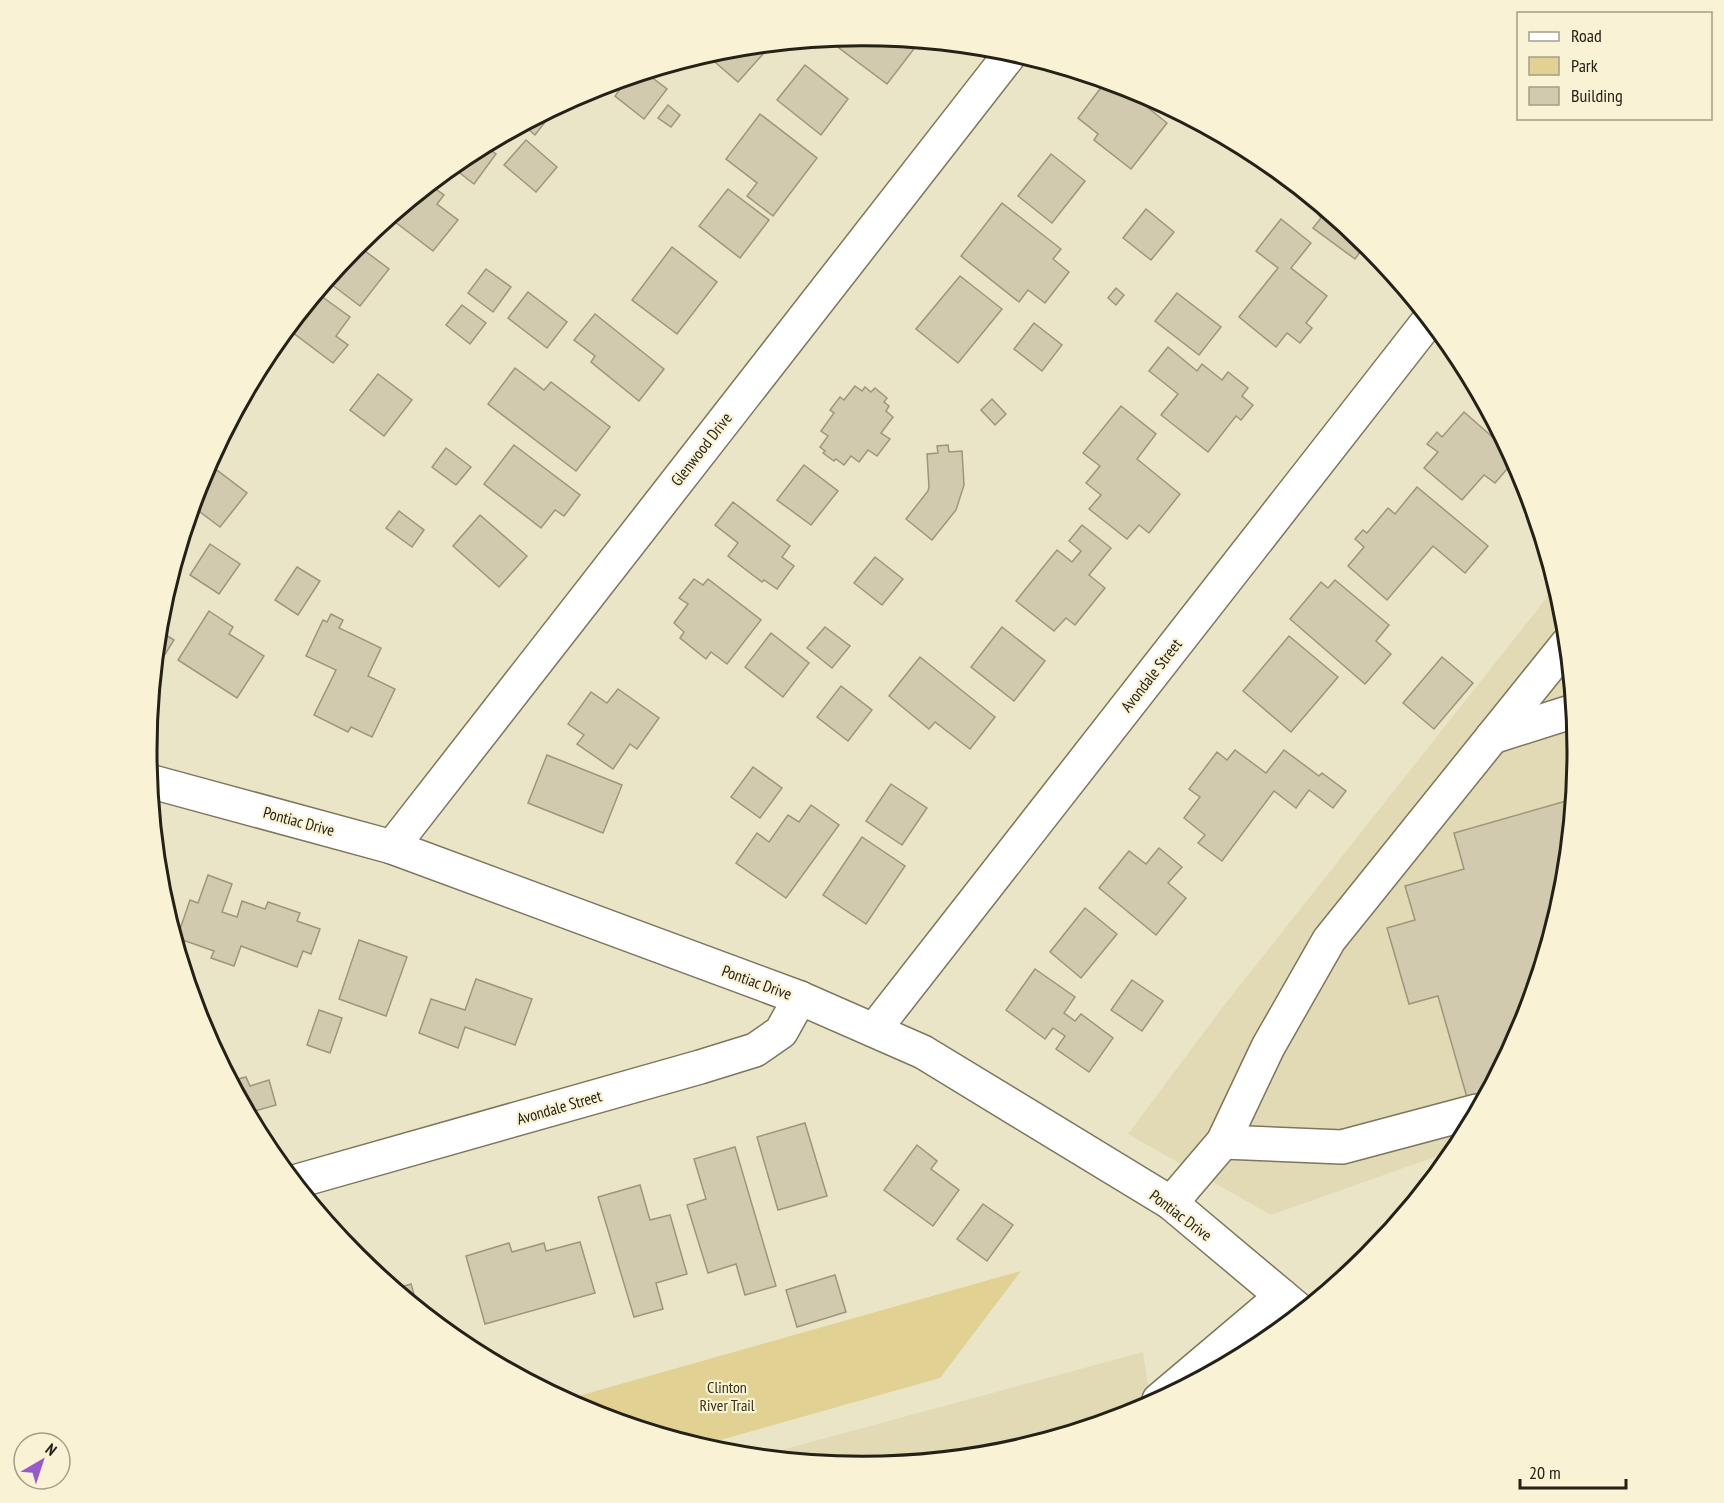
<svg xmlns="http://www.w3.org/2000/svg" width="1724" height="1503" viewBox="0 0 1724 1503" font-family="'PT Sans Narrow',sans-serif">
<rect width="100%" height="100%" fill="#ebe5c8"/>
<g fill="#e2d9b5">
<path d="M1556 586 1564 612 1577 752 1564 891 1523 1026 1457 1149 1271 1215 1128 1134 1225 1004Z"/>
<path d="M1143 1352 1151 1405 1135 1413 1001 1453 862 1467 756 1457Z"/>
</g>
<path fill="#e1d294" d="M1021 1271 940 1378 699 1446 588 1412 564 1400Z"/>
<g fill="#d1caae" stroke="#9d967b" stroke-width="1.5">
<path d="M862 36 912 41 917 45 887 84 827 39Z"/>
<path d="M754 47 763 54 738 82 709 57 713 53 723 50Z"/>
<path d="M805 65 848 99 821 135 777 100Z"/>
<path d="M646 73 667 89 644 119 615 96 628 78Z"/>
<path d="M1106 81 1121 86 1167 123 1131 169 1094 140 1098 134 1078 118Z"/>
<path d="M668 105 680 115 671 127 658 118Z"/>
<path d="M556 108 535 135 523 125Z"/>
<path d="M1170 109 1199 124 1195 128Z"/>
<path d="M760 114 817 158 773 216 747 196 757 183 726 159Z"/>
<path d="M526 140 557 167 536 192 504 165Z"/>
<path d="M485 146 496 154 474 184 452 167 465 156Z"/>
<path d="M1051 154 1085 181 1052 223 1018 196Z"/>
<path d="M430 185 444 195 437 204 458 220 433 251 390 218Z"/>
<path d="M728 189 769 220 740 258 699 226Z"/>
<path d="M1311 199 1366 244 1355 259 1313 228 1321 218 1309 201Z"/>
<path d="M1002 203 1061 249 1053 259 1069 272 1045 303 1028 290 1019 302 961 256Z"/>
<path d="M1146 209 1174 232 1151 260 1123 238Z"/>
<path d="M1281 219 1311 243 1291 268 1327 296 1306 323 1312 328 1300 343 1287 333 1276 347 1239 317 1278 268 1256 251Z"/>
<path d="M357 245 389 269 360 306 327 281Z"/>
<path d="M672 247 717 282 677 334 632 300Z"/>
<path d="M486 269 511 287 493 312 468 293Z"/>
<path d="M960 276 1002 309 958 363 916 329Z"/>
<path d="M1116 288 1124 295 1116 305 1108 298Z"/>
<path d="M528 292 567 322 547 348 508 318Z"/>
<path d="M317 293 350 317 336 336 348 345 333 363 288 329Z"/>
<path d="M1177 293 1221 327 1199 355 1155 321Z"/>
<path d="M462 305 486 323 470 344 446 325Z"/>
<path d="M595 314 664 369 639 401 591 362 595 356 574 340Z"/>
<path d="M1034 323 1062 345 1042 371 1014 349Z"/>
<path d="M1168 347 1197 371 1202 364 1222 380 1228 372 1248 388 1242 396 1253 405 1241 420 1236 416 1208 452 1161 415 1178 394 1149 371Z"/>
<path d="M515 368 544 390 551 382 610 427 576 471 488 404Z"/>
<path d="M378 374 412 400 384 436 350 410Z"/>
<path d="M855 386 862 391 865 387 871 392 875 388 887 398 884 402 889 406 886 411 893 417 881 433 890 439 877 456 868 450 859 462 851 456 844 465 836 459 834 461 823 453 825 451 820 447 828 436 821 431 834 413 830 410 840 397 844 400Z"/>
<path d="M992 399 1006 414 995 425 981 410Z"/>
<path d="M1121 406 1156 434 1137 459 1180 494 1149 533 1139 525 1127 539 1089 509 1101 495 1086 483 1100 466 1083 453Z"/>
<path d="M1464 412 1504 447 1506 445 1514 461 1495 483 1484 475 1462 500 1424 468 1438 452 1427 444 1437 432 1442 437Z"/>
<path d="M514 445 580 495 564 516 555 510 541 528 484 484Z"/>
<path d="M948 445 949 452 962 451 964 485 956 510 932 540 906 519 928 491 929 487 927 454 938 453 937 446Z"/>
<path d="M446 448 471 467 456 485 432 467Z"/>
<path d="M213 455 215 456 209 464 247 493 220 527 192 506 201 477Z"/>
<path d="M804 465 838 491 811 525 777 500Z"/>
<path d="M1417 487 1488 546 1465 573 1433 546 1387 600 1348 566 1364 547 1355 539 1363 530 1367 533 1388 508 1395 514Z"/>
<path d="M733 502 790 546 782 557 794 566 777 589 764 580 762 582 728 556 738 543 715 525Z"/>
<path d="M399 511 424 530 412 547 386 528Z"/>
<path d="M480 515 527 556 499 587 453 546Z"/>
<path d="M1082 525 1111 548 1089 575 1105 588 1075 625 1066 618 1054 631 1016 601 1057 550 1072 562 1081 551 1069 541Z"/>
<path d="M210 544 240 564 219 594 190 575Z"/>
<path d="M875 557 903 579 882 605 854 583Z"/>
<path d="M297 567 320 581 298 615 275 600Z"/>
<path d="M694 579 703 585 708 579 761 620 727 664 711 652 706 659 680 638 684 632 674 623 688 604 679 598Z"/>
<path d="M1335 580 1389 625 1376 641 1391 654 1365 684 1290 619 1321 582 1328 588Z"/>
<path d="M209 611 233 627 229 634 264 656 237 698 178 660Z"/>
<path d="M331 614 343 620 339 628 381 648 368 676 395 689 372 737 351 727 348 732 314 715 336 670 306 656 323 620 327 622Z"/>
<path d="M825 627 850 646 832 668 807 648Z"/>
<path d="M1002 627 1045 661 1014 701 971 667Z"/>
<path d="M158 630 174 640 155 670Z"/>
<path d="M771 633 809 663 783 697 745 667Z"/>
<path d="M1289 636 1338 677 1291 732 1243 691Z"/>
<path d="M920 657 995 717 970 749 935 722 929 729 889 696Z"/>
<path d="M1442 657 1473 683 1434 729 1403 703Z"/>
<path d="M841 686 872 710 848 741 817 717Z"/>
<path d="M618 689 659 718 637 749 630 744 613 769 577 744 584 735 568 724 591 692 607 703Z"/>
<path d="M1235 750 1266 773 1284 750 1319 776 1322 773 1346 791 1333 808 1309 790 1296 808 1274 791 1222 861 1198 843 1205 835 1184 818 1200 797 1189 789 1217 752 1227 760Z"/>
<path d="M547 755 622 785 603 833 528 803Z"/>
<path d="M753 767 782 788 760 818 731 797Z"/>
<path d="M891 784 927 808 902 845 866 821Z"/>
<path d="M1573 799 1564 891 1523 1026 1485 1096 1468 1101 1438 996 1409 1004 1387 928 1415 920 1405 886 1464 869 1454 833Z"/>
<path d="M811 805 839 825 786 898 736 863 757 833 769 842 788 815 799 822Z"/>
<path d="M862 837 905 866 866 924 823 895Z"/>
<path d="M1159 848 1182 867 1168 883 1186 898 1156 935 1099 888 1129 851 1146 864Z"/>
<path d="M208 875 232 884 222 912 237 917 242 901 265 909 268 902 300 913 297 921 320 929 311 954 303 951 297 967 241 946 234 966 211 958 214 951 177 938 190 900 198 903Z"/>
<path d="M1085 908 1117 934 1081 978 1050 952Z"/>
<path d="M359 940 407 957 386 1016 339 999Z"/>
<path d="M1035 969 1075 997 1064 1013 1075 1021 1081 1014 1113 1038 1089 1072 1056 1049 1065 1036 1053 1028 1045 1039 1006 1010Z"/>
<path d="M476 979 532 999 515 1045 465 1027 458 1048 419 1033 431 999 465 1010Z"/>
<path d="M1132 980 1163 1001 1142 1031 1111 1010Z"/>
<path d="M319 1010 342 1018 330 1053 307 1045Z"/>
<path d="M246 1077 250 1086 269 1080 276 1105 248 1113 231 1081Z"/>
<path d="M805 1123 827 1196 778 1210 757 1137Z"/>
<path d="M917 1145 937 1161 931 1169 959 1190 933 1226 884 1190Z"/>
<path d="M735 1147 776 1286 745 1295 736 1264 708 1273 687 1205 706 1199 694 1159Z"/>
<path d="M640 1185 650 1220 670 1215 687 1274 656 1283 663 1309 634 1317 598 1197Z"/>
<path d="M983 1204 1013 1225 987 1261 957 1239Z"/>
<path d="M580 1242 595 1293 485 1324 466 1256 509 1243 512 1252 544 1243 546 1251Z"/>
<path d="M835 1275 846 1312 797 1327 786 1290Z"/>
<path d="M411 1284 418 1308 395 1289Z"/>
</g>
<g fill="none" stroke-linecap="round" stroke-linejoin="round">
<g stroke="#7d765d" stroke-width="36">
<g id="minor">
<path d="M1492 737 1574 711"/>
<path d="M149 781 392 847 800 998 923 1052 1171 1203 1301 1312"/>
<path d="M392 847 1011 53"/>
<path d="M874 1030 1429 320"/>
<path d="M1223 1142 1342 1147 1477 1111"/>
<path d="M294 1182 700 1067 755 1050 781 1032 800 998"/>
<path d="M1171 1203 1223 1142 1268 1047 1329 940 1567 644"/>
<path d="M1159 1400 1282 1296"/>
</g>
</g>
<use href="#minor" stroke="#fff" stroke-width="33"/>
</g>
<g text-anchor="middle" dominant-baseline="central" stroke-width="4.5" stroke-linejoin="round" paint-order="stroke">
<g font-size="16" fill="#242117" stroke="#f9f2d5">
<text transform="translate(701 449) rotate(-52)">Glenwood Drive</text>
<text transform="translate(1151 675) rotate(-52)">Avondale Street</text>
<text transform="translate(299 821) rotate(15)">Pontiac Drive</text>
<text transform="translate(757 982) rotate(20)">Pontiac Drive</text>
<text transform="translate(559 1107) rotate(-16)">Avondale Street</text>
<text transform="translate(1181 1215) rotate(37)">Pontiac Drive</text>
</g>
<g font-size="16" fill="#383111" stroke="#f9f2d5">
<text x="727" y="1387">Clinton<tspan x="727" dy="18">River Trail</tspan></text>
</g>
</g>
<path d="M0 0H1724V1503H0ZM157 751a705 705 0 1 1 1410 0a705 705 0 1 1-1410 0Z" fill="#f9f2d5" fill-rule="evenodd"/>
<path fill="none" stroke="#242117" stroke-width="3" d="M157 751a705 705 0 1 1 1410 0a705 705 0 1 1-1410 0Z"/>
<rect x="1517" y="12" width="195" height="108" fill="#f9f2d5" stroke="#a49e89" stroke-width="1.5"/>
<rect x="1529" y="32" width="30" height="9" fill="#ffffff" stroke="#a49e89" stroke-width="1.5"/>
<text x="1571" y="42" font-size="18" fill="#242117">Road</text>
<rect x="1529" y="57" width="30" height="18" fill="#e1d294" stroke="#a49e89" stroke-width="1.5"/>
<text x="1571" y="72" font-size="18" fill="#242117">Park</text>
<rect x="1529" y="87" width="30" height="18" fill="#d1caae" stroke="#a49e89" stroke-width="1.5"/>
<text x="1571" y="102" font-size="18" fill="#242117">Building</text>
<g transform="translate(42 1461) rotate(39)"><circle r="28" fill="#f9f2d5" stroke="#a49e89" stroke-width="1.5"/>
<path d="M0-4.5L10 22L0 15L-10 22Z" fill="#9859cf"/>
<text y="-9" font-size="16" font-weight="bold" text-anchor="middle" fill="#242117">N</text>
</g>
<path d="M1520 1479v9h106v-9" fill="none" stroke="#242117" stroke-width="3"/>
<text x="1529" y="1479" font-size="18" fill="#242117" stroke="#f9f2d5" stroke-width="4.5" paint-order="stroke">20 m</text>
</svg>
